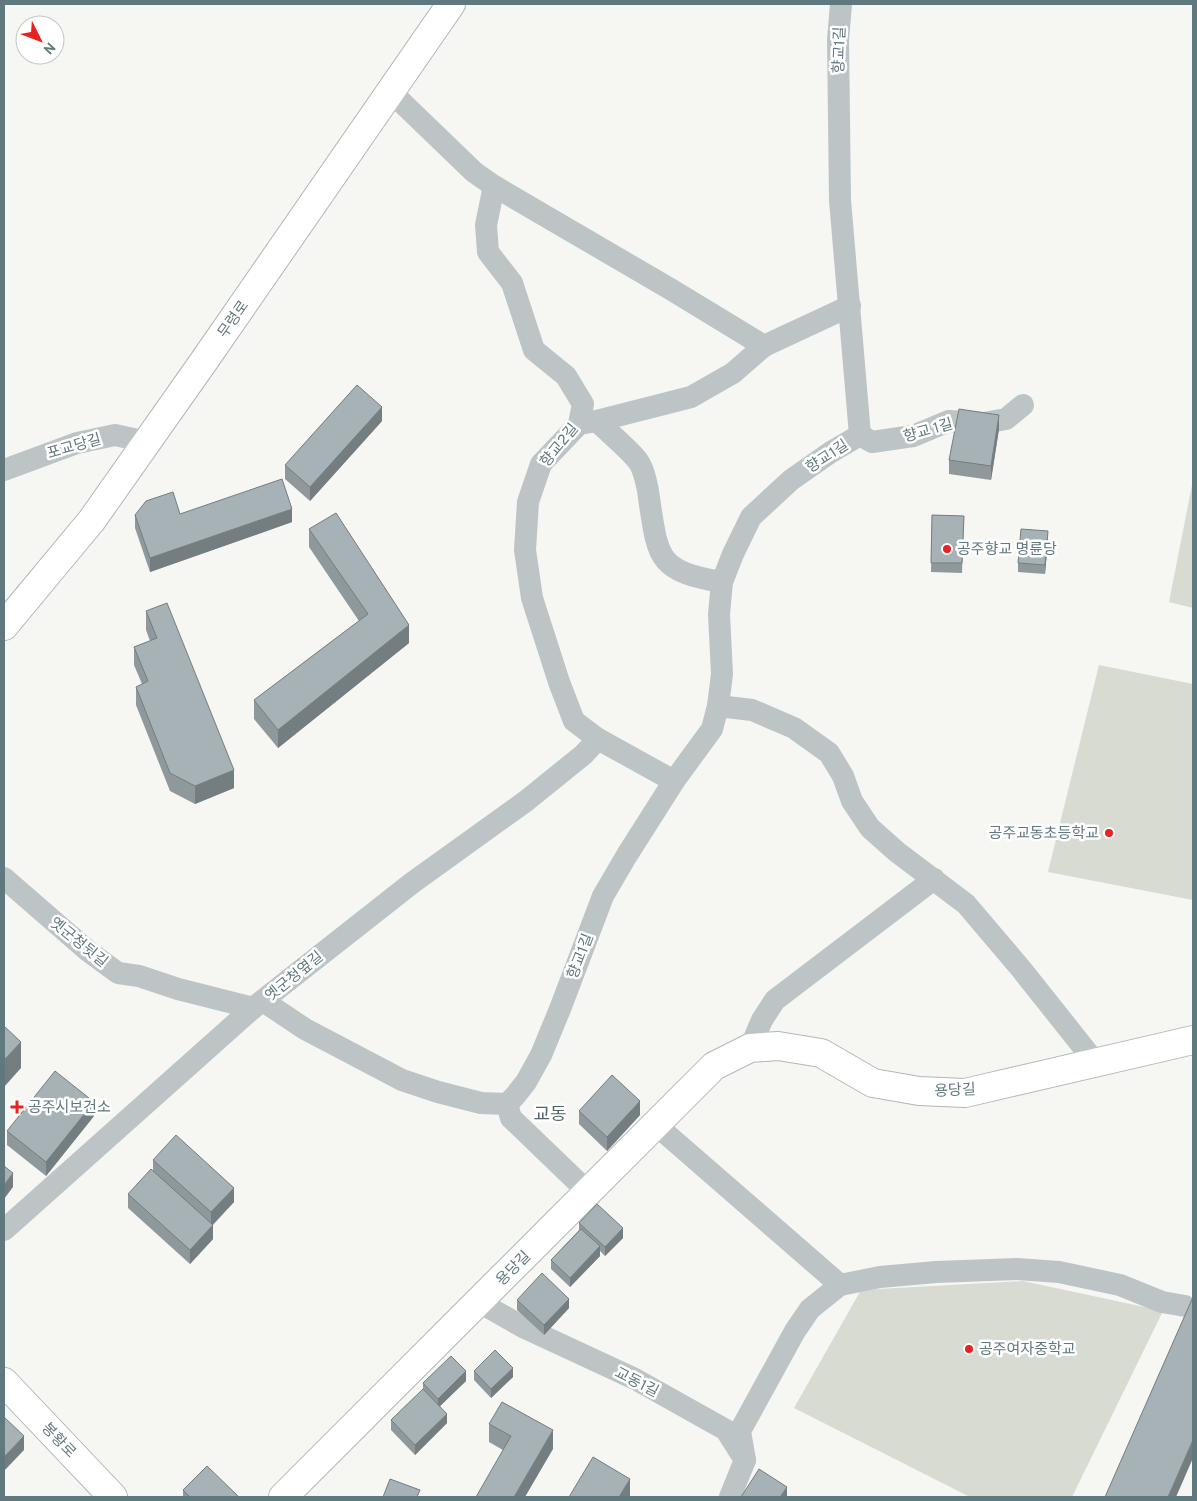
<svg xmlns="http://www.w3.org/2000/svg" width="1197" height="1501" font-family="Overpass,'Noto Sans KR',sans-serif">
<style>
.green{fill:#d7dbd2}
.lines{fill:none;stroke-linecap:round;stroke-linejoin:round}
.secondary-casing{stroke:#afb8bb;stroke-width:30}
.street{stroke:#bdc4c6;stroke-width:22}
.secondary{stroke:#fff;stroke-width:28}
.wall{fill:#8f999c}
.shaded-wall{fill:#747d7f}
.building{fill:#a6b2b5;stroke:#747d7f}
.poi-dot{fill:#e82221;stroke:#fff;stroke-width:2}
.labels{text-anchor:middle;stroke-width:5;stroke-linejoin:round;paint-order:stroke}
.street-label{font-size:15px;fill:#60797f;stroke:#fff}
.poi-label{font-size:15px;fill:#60797f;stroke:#fff;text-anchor:start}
.quarter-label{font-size:18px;fill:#53656a;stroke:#fff}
</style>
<rect width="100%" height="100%" fill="#f6f6f3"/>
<g class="green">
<path d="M 1193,480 L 1193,608 L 1169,602 Z"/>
<path d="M 1099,665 L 1193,684 L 1193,900 L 1048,872 Z"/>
<path d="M 1023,1281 L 1163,1311 L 1072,1497 L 970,1497 L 794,1408 L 861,1290 Z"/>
</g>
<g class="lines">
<defs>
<g id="secondary">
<path d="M 4,626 L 92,520 L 204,361 L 451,4"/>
<path d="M 4,1382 L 113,1497"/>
<path d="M 283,1497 L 714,1066 L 750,1048 L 778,1046 L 821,1053 L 873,1083 L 919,1091 L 965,1093 L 1193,1040"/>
</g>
</defs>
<use href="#secondary" class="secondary-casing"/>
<g class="street">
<path d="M 390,91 L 474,172 L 494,186 L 672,290 L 764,346"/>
<path d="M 494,186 L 486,225 L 488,252 L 512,283 L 534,350 L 566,376 L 583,404 L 579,424 L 541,464 L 528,502 L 525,550 L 532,598 L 559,682 L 574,721 L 598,739 L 674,781"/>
<path d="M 597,421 C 608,432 630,450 638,461 C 644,469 648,488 649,498 C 658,558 657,571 722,582"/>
<path d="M 579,424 L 597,421 L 691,397 L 733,373 L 764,346 L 850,306"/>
<path d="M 860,435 L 872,442 L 913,436 L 949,421 L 984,423 L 1006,419 L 1023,405"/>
<path d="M 4,470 L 77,443 L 115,435 L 147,442"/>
<path d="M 718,706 L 752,710 L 794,728 L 829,753 L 843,776 L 852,801 L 870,828 L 897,852 L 966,904 L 1022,970 L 1095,1062"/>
<path d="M 4,878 L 88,951 L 118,973 L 139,976 L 178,989 L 253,1008"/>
<path d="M 263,1001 L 305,1029 L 402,1080 L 438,1092 L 481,1103 L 507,1104"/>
<path d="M 750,1048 L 762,1020 L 775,1000 L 934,879"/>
<path d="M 507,1104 L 515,1096 L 526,1082 L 541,1055 L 560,1009 L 603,896 L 627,855 L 674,781 L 712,729 L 718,706 L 722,674 L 719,614 L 722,582 L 733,554 L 751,517 L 791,480 L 831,452 L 860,435 L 840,200 L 838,40 L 841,4"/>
<path d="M 507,1104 L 511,1118 L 588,1192"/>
<path d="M 656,1125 L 840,1285"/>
<path d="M 4,1230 L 253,1008 L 412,883 L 526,801 L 583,755 L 598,739"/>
<path d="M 479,1302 L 523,1327 L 635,1379 L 726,1430 L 745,1460 L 730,1497"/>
<path d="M 745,1460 L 740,1431 L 795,1331 L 810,1309 L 840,1285 L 880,1277 L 936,1272 L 1017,1269 L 1059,1272 L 1120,1285 L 1162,1302 L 1185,1306"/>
</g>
<use href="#secondary" class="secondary"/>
</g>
<g class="wall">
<path d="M 382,421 L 310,501 L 285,479 L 285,465 Z"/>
<path d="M 999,429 L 991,480 L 949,474 L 949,460 Z"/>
<path d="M 180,514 L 292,522 L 150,572 L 135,528 L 135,515 Z"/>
<path d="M 932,515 L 964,516 L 962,573 L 931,572 Z"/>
<path d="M 309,529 L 409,643 L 278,748 L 254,719 L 254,700 L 359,621 L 309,547 Z"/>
<path d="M 1048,540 L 1045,574 L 1018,572 L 1018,563 Z"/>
<path d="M 146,611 L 234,788 L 195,804 L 170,791 L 136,705 L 136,687 L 142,684 L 134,665 L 134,647 L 150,641 L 146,630 Z"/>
<path d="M 579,1111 L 640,1115 L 607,1151 L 579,1124 Z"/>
<path d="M 94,1116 L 46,1176 L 7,1145 L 7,1131 Z"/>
<path d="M 153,1160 L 234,1202 L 213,1225 L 213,1239 L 190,1264 L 128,1208 L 128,1194 L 153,1171 Z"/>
<path d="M 579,1223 L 623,1238 L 605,1256 L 600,1251 L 600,1256 L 570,1287 L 551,1269 L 551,1260 L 579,1230 Z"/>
<path d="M 517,1300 L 569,1308 L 544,1335 L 517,1310 Z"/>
<path d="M 474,1371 L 513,1377 L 491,1398 L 474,1380 Z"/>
<path d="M 466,1381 L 440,1406 L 447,1423 L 415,1455 L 391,1430 L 391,1420 L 423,1389 L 423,1383 Z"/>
<path d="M 489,1424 L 553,1449 L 503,1450 L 489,1442 Z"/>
<path d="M 183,1490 L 239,1497 L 183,1497 Z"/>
</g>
<g class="shaded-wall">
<path d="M 382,407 L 382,421 L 310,501 L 310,487 Z"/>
<path d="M 999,415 L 999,429 L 991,480 L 991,466 Z"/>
<path d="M 292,509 L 292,522 L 150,572 L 150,558 Z"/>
<path d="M 1048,531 L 1048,540 L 1045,574 L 1045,565 Z"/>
<path d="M 409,625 L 409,643 L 278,748 L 278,730 Z"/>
<path d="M 234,770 L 234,788 L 195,804 L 195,786 Z"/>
<path d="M 21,1042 L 21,1068 L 4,1087 L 4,1060 Z"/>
<path d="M 640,1101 L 640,1115 L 607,1151 L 607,1137 Z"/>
<path d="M 94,1102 L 94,1116 L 46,1176 L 46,1162 Z"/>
<path d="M 13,1173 L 13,1187 L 4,1199 L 4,1185 Z"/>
<path d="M 234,1188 L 234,1202 L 211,1226 L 211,1212 Z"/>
<path d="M 213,1225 L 213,1239 L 190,1264 L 190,1250 Z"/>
<path d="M 623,1228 L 623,1238 L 605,1256 L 605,1247 Z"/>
<path d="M 600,1246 L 600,1256 L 570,1287 L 570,1278 Z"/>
<path d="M 569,1299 L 569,1308 L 544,1335 L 544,1325 Z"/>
<path d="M 513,1368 L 513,1377 L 491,1398 L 491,1389 Z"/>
<path d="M 466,1371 L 466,1381 L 438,1408 L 438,1399 Z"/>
<path d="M 447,1414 L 447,1423 L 415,1455 L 415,1445 Z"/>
<path d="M 553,1430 L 553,1449 L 525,1497 L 514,1497 Z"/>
<path d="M 24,1436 L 24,1450 L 4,1471 L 4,1457 Z"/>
<path d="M 1193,1440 L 1193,1458 L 1176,1497 L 1168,1497 Z"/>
<path d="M 630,1479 L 630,1497 L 619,1497 Z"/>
<path d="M 787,1487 L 787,1497 L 780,1497 Z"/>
</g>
<g class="building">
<path d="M 357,385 L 382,407 L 310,487 L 285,465 Z"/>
<path d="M 959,409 L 999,415 L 991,466 L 949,460 Z"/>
<path d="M 282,479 L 292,509 L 150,558 L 135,515 L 146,501 L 173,492 L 180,514 Z"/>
<path d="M 336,513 L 409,625 L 278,730 L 254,700 L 368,614 L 309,529 Z"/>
<path d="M 932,515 L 964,516 L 962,563 L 931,563 Z"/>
<path d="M 1021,529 L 1048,531 L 1045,565 L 1018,563 Z"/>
<path d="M 167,603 L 234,770 L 195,786 L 170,773 L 136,687 L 148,681 L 134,647 L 157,638 L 146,611 Z"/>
<path d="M 4,1026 L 21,1042 L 4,1060 Z"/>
<path d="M 55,1071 L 94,1102 L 46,1162 L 7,1131 Z"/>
<path d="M 612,1075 L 640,1101 L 607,1137 L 579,1111 Z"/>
<path d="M 176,1135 L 234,1188 L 211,1212 L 153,1160 Z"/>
<path d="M 4,1166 L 13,1173 L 4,1185 Z"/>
<path d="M 151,1169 L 213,1225 L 190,1250 L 128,1194 Z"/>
<path d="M 597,1204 L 623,1228 L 605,1247 L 579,1223 Z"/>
<path d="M 581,1229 L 600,1246 L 570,1278 L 551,1260 Z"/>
<path d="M 542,1273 L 569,1299 L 544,1325 L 517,1300 Z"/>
<path d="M 1193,1297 L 1193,1440 L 1168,1497 L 1105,1497 Z"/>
<path d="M 495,1350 L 513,1368 L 491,1389 L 474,1371 Z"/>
<path d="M 451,1356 L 466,1371 L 438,1399 L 423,1383 Z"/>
<path d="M 423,1389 L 447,1414 L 415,1445 L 391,1420 Z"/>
<path d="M 502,1402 L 553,1430 L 514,1497 L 476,1497 L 511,1436 L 489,1424 Z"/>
<path d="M 4,1417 L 24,1436 L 4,1457 Z"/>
<path d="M 593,1457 L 630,1479 L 619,1497 L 569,1497 Z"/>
<path d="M 207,1466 L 239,1497 L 190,1497 L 183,1490 Z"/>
<path d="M 759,1469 L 787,1487 L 780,1497 L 741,1497 Z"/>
<path d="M 390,1479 L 420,1490 L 417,1497 L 383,1497 Z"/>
</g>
<g class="poi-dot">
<circle cx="947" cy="549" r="5"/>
<circle cx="1109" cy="833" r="5"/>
<path d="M14.5 1099.5h5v5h5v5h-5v5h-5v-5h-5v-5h5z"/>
<circle cx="969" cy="1349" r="5"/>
</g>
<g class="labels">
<g class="street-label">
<text transform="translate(839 50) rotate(-88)" y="5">향교1길</text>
<text transform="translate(233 319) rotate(-55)" y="5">무령로</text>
<text transform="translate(928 430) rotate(-16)" y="5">향교 1길</text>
<text transform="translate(559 445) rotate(-51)" y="5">향교2길</text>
<text transform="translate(74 446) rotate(-16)" y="5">포교당길</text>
<text transform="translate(827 456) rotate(-33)" y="5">향교1길</text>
<text transform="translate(79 942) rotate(39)" y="5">옛군청뒷길</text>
<text transform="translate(580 956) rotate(-69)" y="5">향교1길</text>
<text transform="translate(294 976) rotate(-39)" y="5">옛군청옆길</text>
<text transform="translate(955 1090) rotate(-3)" y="5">용당길</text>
<text transform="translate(513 1268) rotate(-45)" y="5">용당길</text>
<text transform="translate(637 1382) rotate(27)" y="5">교동1길</text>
<text transform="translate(59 1440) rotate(46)" y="5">봉황로</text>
</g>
<g class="poi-label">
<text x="957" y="554">공주향교 명륜당</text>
<text x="1099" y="838" text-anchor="end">공주교동초등학교</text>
<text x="28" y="1112">공주시보건소</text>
<text x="979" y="1354">공주여자중학교</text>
</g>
<g class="quarter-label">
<text x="550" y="1120">교동</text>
</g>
</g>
<rect width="1197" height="1501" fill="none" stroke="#60797f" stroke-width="10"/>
<g transform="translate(40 40) rotate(132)"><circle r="24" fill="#ffffff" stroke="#bfc9cc"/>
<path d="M0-4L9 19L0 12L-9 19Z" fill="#e82221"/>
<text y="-8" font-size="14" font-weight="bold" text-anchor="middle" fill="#60797f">N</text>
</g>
</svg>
